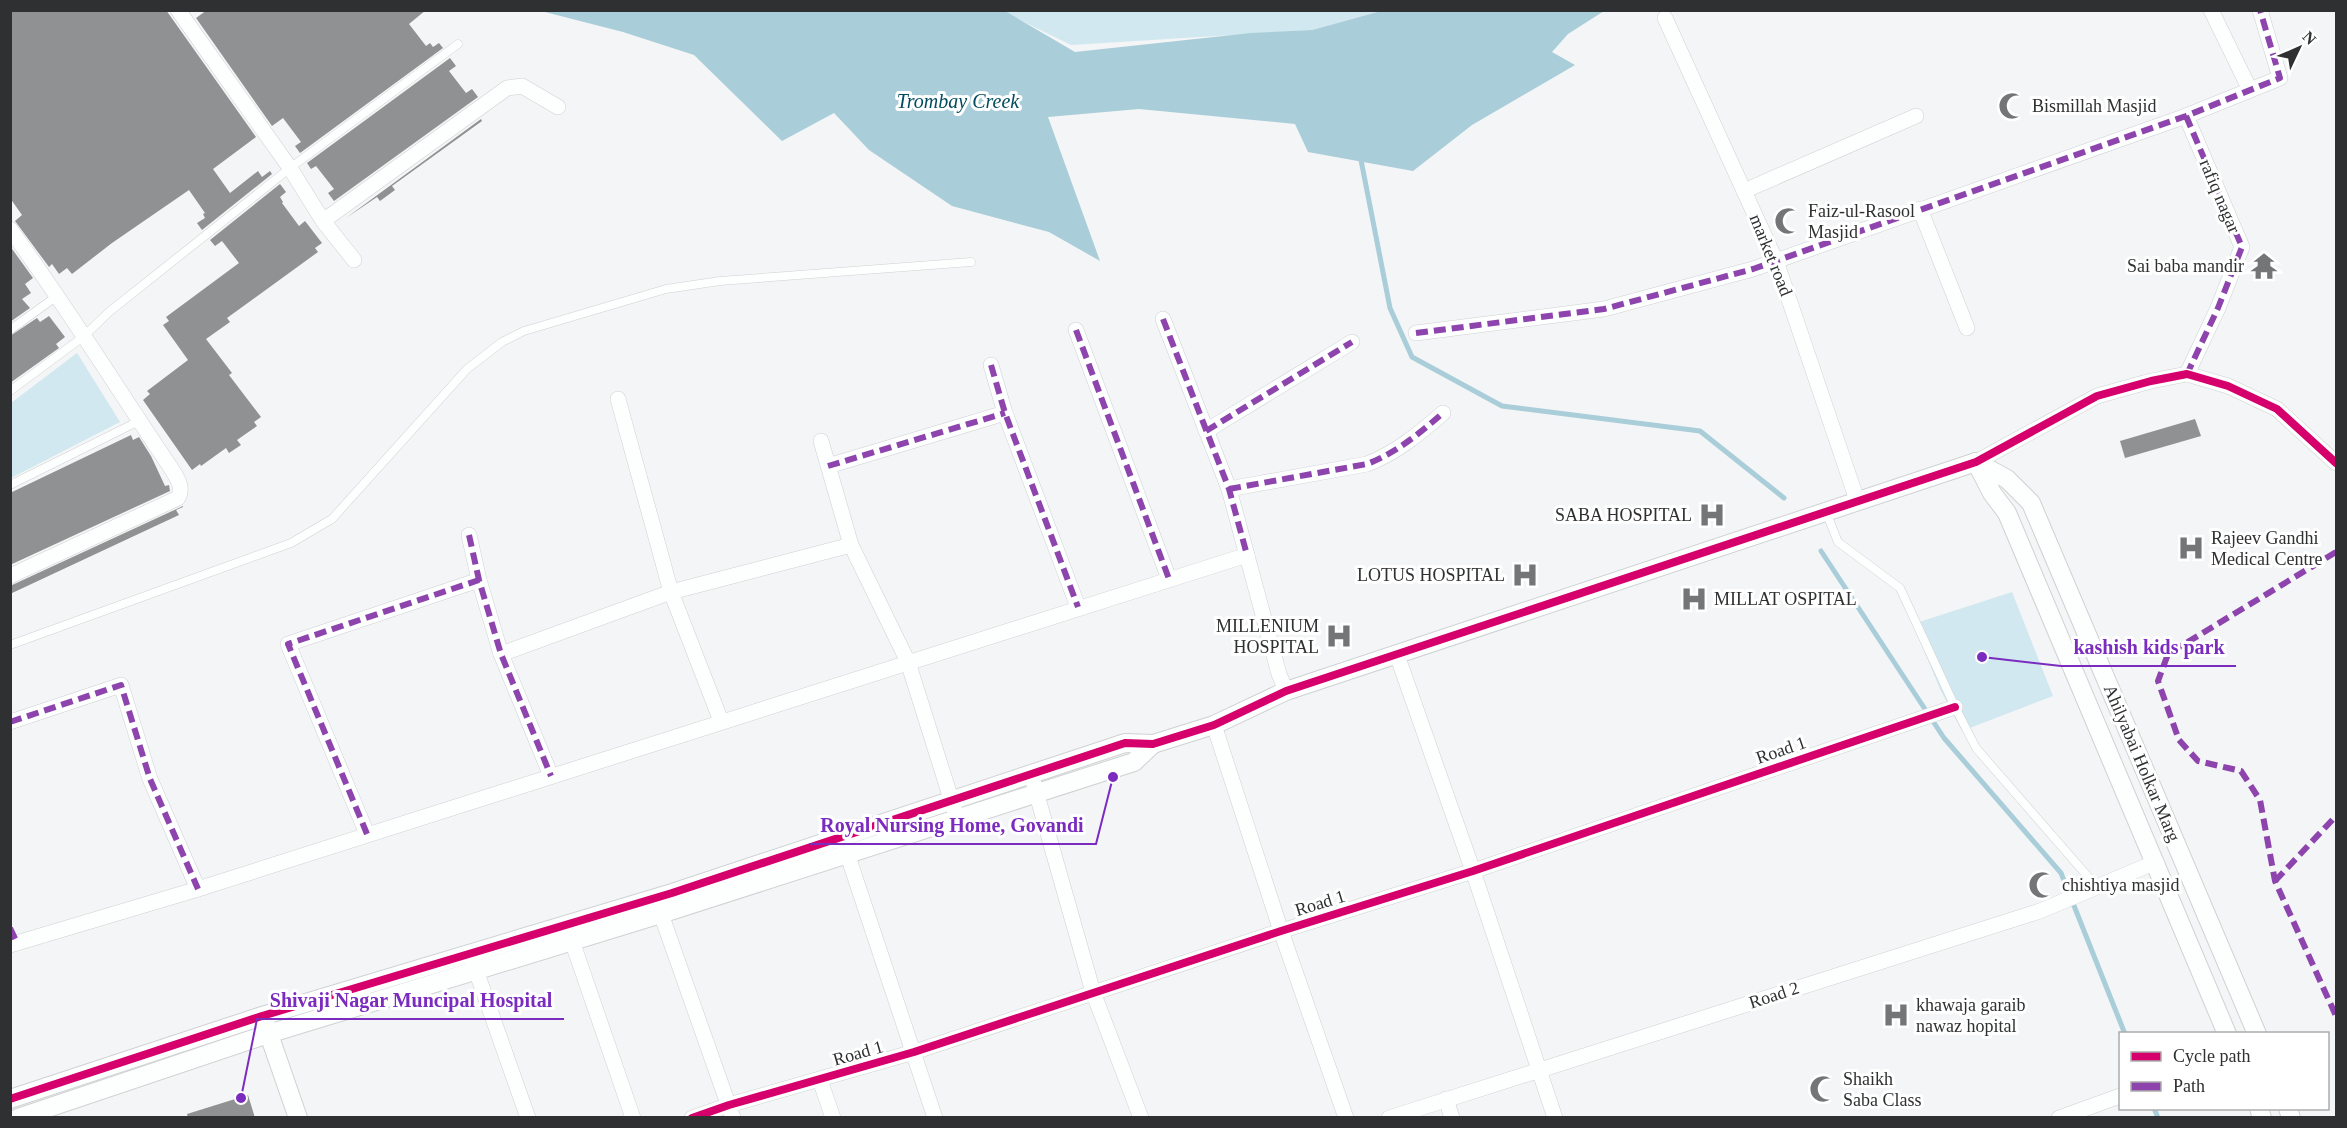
<svg xmlns="http://www.w3.org/2000/svg" width="2347" height="1128" font-family="'Times New Roman',serif">
<style>
.green{fill:#d1e8f0}
.water{fill:#a9cdd9}
.lines{fill:none;stroke-linecap:round;stroke-linejoin:round}
.stream{stroke:#a9cdd9;stroke-width:5}
.building{fill:#909192}
.service-casing{stroke:#d0d1d2;stroke-width:9}
.minor-casing{stroke:#d0d1d2;stroke-width:16}
.tertiary-casing{stroke:#d0d1d2;stroke-width:20}
.service{stroke:#fdfefe;stroke-width:8}
.minor{stroke:#fdfefe;stroke-width:15}
.tertiary{stroke:#fdfefe;stroke-width:18}
.quiet{stroke:#8e44ad;stroke-width:6;stroke-dasharray:12 6;stroke-linecap:butt}
.cycleway-casing{stroke:#fff;stroke-width:11}
.cycleway{stroke:#d6006c;stroke-width:8}
.labels{text-anchor:middle;stroke-width:6;stroke-linejoin:round;paint-order:stroke}
.poi-label{font-size:18px;fill:#2f3031;stroke:#fff;text-anchor:start}
.street-label{font-size:18px;fill:#2f3031;stroke:#fff}
.water-label{font-size:20px;font-style:italic;fill:#004c5e;stroke:#fff}
.leader{fill:none;stroke:#7b2cbf;stroke-width:2}
.callout-dot{fill:#7b2cbf;stroke:#fff;stroke-width:2}
.callout-label{font-size:20px;text-anchor:middle;font-weight:bold;fill:#7b2cbf;stroke:#fff;stroke-width:6;stroke-linejoin:round;paint-order:stroke}
</style>
<rect width="100%" height="100%" fill="#f3f5f6"/>
<g class="green">
<path d="M 1002,11 L 1381,11 L 1312,30 L 1071,45 Z"/>
<path d="M 77,353 L 120,422 L 11,478 L 11,403 Z"/>
<path d="M 2012,592 L 2053,696 L 1962,731 L 1940,689 L 1913,624 Z"/>
</g>
<path class="water" d="M 541,11 L 1005,11 L 1075,52 L 1251,33 L 1312,30 L 1381,11 L 1604,11 L 1568,34 L 1552,52 L 1575,65 L 1472,125 L 1413,171 L 1308,152 L 1295,124 L 1139,109 L 1048,117 L 1100,261 L 1049,232 L 952,206 L 869,150 L 834,113 L 782,141 L 694,55 L 623,32 Z"/>
<g class="lines">
<g class="stream">
<path d="M 1360,155 L 1390,308 L 1412,357 L 1502,406 L 1700,431 L 1784,498"/>
<path d="M 1821,551 L 1944,738 L 2061,873 L 2125,1034"/>
<path d="M 2154,1108 L 2158,1118"/>
</g>
</g>
<g class="building">
<path d="M 10,10 L 166,10 L 256,137 L 213,169 L 230,193 L 258,171 L 262,177 L 270,171 L 272,174 L 202,230 L 197,223 L 205,218 L 203,214 L 205,213 L 189,190 L 112,243 L 72,274 L 67,268 L 59,274 L 52,264 L 49,267 L 15,221 L 22,215 L 10,198 Z"/>
<path d="M 207,10 L 426,10 L 409,24 L 426,46 L 430,43 L 433,47 L 439,43 L 443,48 L 300,153 L 295,146 L 301,142 L 283,118 L 272,126 L 196,18 Z"/>
<path d="M 450,58 L 456,66 L 449,71 L 466,93 L 472,89 L 478,97 L 334,201 L 328,193 L 334,189 L 316,166 L 311,169 L 307,163 Z"/>
<path d="M 481,119 L 482,121 L 392,186 L 395,190 L 380,201 L 377,197 L 346,218 Z"/>
<path d="M 280,184 L 286,192 L 280,197 L 283,202 L 282,203 L 299,226 L 305,221 L 322,243 L 315,248 L 318,252 L 227,318 L 230,322 L 206,339 L 232,373 L 229,375 L 261,417 L 254,422 L 257,426 L 237,440 L 241,445 L 229,453 L 226,448 L 201,466 L 200,464 L 192,470 L 143,400 L 150,394 L 147,391 L 188,360 L 163,325 L 169,321 L 166,317 L 239,263 L 222,241 L 215,246 L 210,240 Z"/>
<path d="M 10,246 L 33,278 L 25,284 L 31,293 L 22,299 L 30,308 L 10,322 Z"/>
<path d="M 49,316 L 65,337 L 56,344 L 59,348 L 10,383 L 10,336 L 37,318 L 40,322 Z"/>
<path d="M 2195,419 L 2201,436 L 2125,458 L 2120,441 Z"/>
<path d="M 131,435 L 133,440 L 139,437 L 151,456 L 165,486 L 169,485 L 170,491 L 10,565 L 10,493 Z"/>
<path d="M 183,506 L 183,507 L 176,510 L 179,515 L 10,594 L 10,586 Z"/>
<path d="M 248,1095 L 255,1118 L 188,1118 L 187,1114 Z"/>
</g>
<g class="lines">
<defs>
<g id="service">
<path d="M 10,330 L 57,296"/>
<path d="M 10,391 L 83,337 L 109,312 L 290,168 L 458,44"/>
<path d="M 10,485 L 139,421"/>
<path d="M 1826,512 L 1838,542 L 1900,588 L 1955,707 L 1976,748 L 2097,887"/>
<path d="M 10,645 L 291,543 L 332,519 L 467,369 L 502,342 L 524,331 L 666,289 L 720,281 L 971,262"/>
</g>
<g id="minor">
<path d="M 178,10 L 290,168 L 323,221 L 354,260"/>
<path d="M 2211,10 L 2250,90"/>
<path d="M 1665,18 L 1776,261 L 1857,500"/>
<path d="M 2186,116 L 2242,247 L 2218,308 L 2187,374"/>
<path d="M 1744,191 L 1916,116"/>
<path d="M 1920,209 L 1967,328"/>
<path d="M 323,221 L 507,88 L 522,86 L 558,107"/>
<path d="M 10,229 C 67,307 117,388 171,468 C 177,478 184,487 178,498 L 10,576"/>
<path d="M 1163,319 L 1229,489 L 1279,674 L 1286,691"/>
<path d="M 1076,330 L 1169,579"/>
<path d="M 1416,333 L 1604,309 L 1753,269 L 2186,116 L 2280,78 L 2260,10"/>
<path d="M 991,365 L 1005,413 L 1078,607"/>
<path d="M 618,399 L 671,592 L 721,721"/>
<path d="M 1206,431 L 1352,342"/>
<path d="M 821,441 L 851,545 L 908,662 L 957,818"/>
<path d="M 1976,462 L 2097,396 L 2151,381 L 2187,374 L 2228,386 L 2277,409 L 2336,463"/>
<path d="M 828,466 L 1005,413"/>
<path d="M 1229,489 L 1367,464 C 1396,453 1420,433 1443,413"/>
<path d="M 469,535 L 479,580 L 501,654 L 551,776"/>
<path d="M 501,654 L 671,592 L 851,545"/>
<path d="M 1397,655 L 1473,871 L 1555,1118"/>
<path d="M 10,722 L 121,685 L 150,779 L 198,889"/>
<path d="M 1214,725 L 1281,931 L 1346,1118"/>
<path d="M 1031,774 L 1093,992 L 1141,1118"/>
<path d="M 367,834 L 288,644 L 479,580"/>
<path d="M 844,844 L 935,1118"/>
<path d="M 661,914 L 733,1118"/>
<path d="M 572,941 L 633,1118"/>
<path d="M 10,945 L 198,889 L 1247,555"/>
<path d="M 472,959 L 528,1118"/>
<path d="M 820,1080 L 833,1118"/>
<path d="M 1446,1099 L 1452,1118"/>
<path d="M 692,1118 L 729,1105 L 914,1052 L 1281,931 L 1473,871 L 1955,707"/>
<path d="M 1389,1118 L 2040,911 L 2156,862"/>
<path d="M 2059,1118 L 2120,1096"/>
</g>
<g id="tertiary">
<path d="M 1976,462 L 2007,479 L 2031,503 L 2257,1034"/>
<path d="M 1976,462 L 1992,493 L 2007,513 L 2227,1034"/>
<path d="M 265,1023 L 298,1118"/>
<path d="M 10,1099 L 262,1016 L 672,893 L 1125,743 L 1153,744 L 1214,725 L 1286,691 L 1976,462"/>
<path d="M 2259,1108 L 2262,1118"/>
<path d="M 2288,1108 L 2291,1118"/>
<path d="M 18,1118 L 268,1034 L 661,914 L 1134,762 L 1153,744"/>
</g>
</defs>
<use href="#service" class="service-casing"/>
<use href="#minor" class="minor-casing"/>
<use href="#tertiary" class="tertiary-casing"/>
<use href="#service" class="service"/>
<use href="#minor" class="minor"/>
<use href="#tertiary" class="tertiary"/>
<g class="quiet">
<path d="M 2186,116 L 2242,247 L 2218,308 L 2187,374"/>
<path d="M 1163,319 L 1229,489 L 1247,555"/>
<path d="M 1076,330 L 1169,579"/>
<path d="M 1416,333 L 1604,309 L 1753,269 L 2186,116 L 2280,78 L 2260,10"/>
<path d="M 991,365 L 1005,413 L 1078,607"/>
<path d="M 1206,431 L 1352,342"/>
<path d="M 828,466 L 1005,413"/>
<path d="M 1229,489 L 1367,464 C 1396,453 1420,433 1443,413"/>
<path d="M 469,535 L 479,580 L 501,654 L 551,776"/>
<path d="M 2336,552 L 2168,654 L 2158,681 L 2179,740 L 2198,761 L 2241,771 L 2260,800 L 2275,881 L 2336,1016"/>
<path d="M 10,722 L 121,685 L 150,779 L 198,889"/>
<path d="M 367,834 L 288,644 L 479,580"/>
<path d="M 2275,881 L 2336,816"/>
<path d="M 10,928 L 17,943"/>
</g>
<defs>
<g id="cycleway">
<path d="M 10,1099 L 262,1016 L 672,893 L 1125,743 L 1153,744 L 1214,725 L 1286,691 L 1976,462 L 2097,396 L 2151,381 L 2187,374 L 2228,386 L 2277,409 L 2336,463"/>
<path d="M 692,1118 L 729,1105 L 914,1052 L 1281,931 L 1473,871 L 1955,707"/>
</g>
</defs>
<use href="#cycleway" class="cycleway-casing"/>
<use href="#cycleway" class="cycleway"/>
</g>
<defs>
<symbol id="mosque-bare" viewBox="-9 -9 18 18"><path d="M3.5-4.9A6 6 0 1 0 3.5 4.9A5 5 0 1 1 3.5-4.9Z" fill="#747576" stroke="#fff" stroke-width="2.5" paint-order="stroke"/></symbol>
<symbol id="temple-bare" viewBox="-9 -9 18 18"><path d="M0-6L5-2H3V0L6.5 2.5H4V6H1.5V3h-3V6H-4V2.5H-6.5L-3 0V-2H-5Z" fill="#747576" stroke="#fff" stroke-width="2.5" paint-order="stroke"/></symbol>
<symbol id="hospital-bare" viewBox="-9 -9 18 18"><path d="M-5-5h3v3.5h4V-5h3V5h-3V1.5h-4V5h-3Z" fill="#747576" stroke="#fff" stroke-width="2.5" paint-order="stroke"/></symbol>
</defs>
<g fill-rule="evenodd">
<use href="#mosque-bare" x="1993" y="87" width="38" height="38"/>
<use href="#mosque-bare" x="1769" y="202" width="38" height="38"/>
<use href="#temple-bare" x="2245" y="247" width="38" height="38"/>
<use href="#hospital-bare" x="1693" y="496" width="38" height="38"/>
<use href="#hospital-bare" x="2172" y="529" width="38" height="38"/>
<use href="#hospital-bare" x="1506" y="556" width="38" height="38"/>
<use href="#hospital-bare" x="1675" y="580" width="38" height="38"/>
<use href="#hospital-bare" x="1320" y="617" width="38" height="38"/>
<use href="#mosque-bare" x="2023" y="866" width="38" height="38"/>
<use href="#hospital-bare" x="1877" y="996" width="38" height="38"/>
<use href="#mosque-bare" x="1804" y="1070" width="38" height="38"/>
</g>
<g class="labels">
<g class="poi-label">
<text x="2032" y="112">Bismillah Masjid</text>
<text x="1808" y="217">Faiz-ul-Rasool<tspan x="1808" dy="21">Masjid</tspan></text>
<text x="2244" y="272" text-anchor="end">Sai baba mandir</text>
<text x="1692" y="521" text-anchor="end">SABA HOSPITAL</text>
<text x="2211" y="544">Rajeev Gandhi<tspan x="2211" dy="21">Medical Centre</tspan></text>
<text x="1505" y="581" text-anchor="end">LOTUS HOSPITAL</text>
<text x="1714" y="605">MILLAT OSPITAL</text>
<text x="1319" y="632" text-anchor="end">MILLENIUM<tspan x="1319" dy="21">HOSPITAL</tspan></text>
<text x="2062" y="891">chishtiya masjid</text>
<text x="1916" y="1011">khawaja garaib<tspan x="1916" dy="21">nawaz hopital</tspan></text>
<text x="1843" y="1085">Shaikh<tspan x="1843" dy="21">Saba Class</tspan></text>
</g>
<g class="street-label">
<text transform="translate(2220 196) rotate(67)" y="6">rafiq nagar</text>
<text transform="translate(1771 255) rotate(68)" y="6">market road</text>
<text transform="translate(1781 750) rotate(-19)" y="6">Road 1</text>
<text transform="translate(2142 763) rotate(67)" y="6">Ahilyabai Holkar Marg</text>
<text transform="translate(1320 903) rotate(-17)" y="6">Road 1</text>
<text transform="translate(1774 995) rotate(-18)" y="6">Road 2</text>
<text transform="translate(858 1053) rotate(-16)" y="6">Road 1</text>
</g>
<g class="water-label">
<text x="958" y="108">Trombay Creek</text>
</g>
</g>
<path class="leader" d="M1982 657L2061 666H2236M1113 777L1096 844H809M241 1098L257 1019H564"/>
<g class="callout-dot">
<circle cx="1982" cy="657" r="6"/>
<circle cx="1113" cy="777" r="6"/>
<circle cx="241" cy="1098" r="6"/>
</g>
<g class="callout-label">
<text x="2149" y="654">kashish kids park</text>
<text x="952" y="832">Royal Nursing Home, Govandi</text>
<text x="411" y="1007">Shivaji Nagar Muncipal Hospital</text>
</g>
<rect width="2347" height="1128" fill="none" stroke="#2f3031" stroke-width="24"/>
<rect x="2119" y="1032" width="210" height="78" fill="#ffffff" stroke="#acacad" stroke-width="1.5"/>
<rect x="2131" y="1052" width="30" height="9" fill="#d6006c" stroke="#acacad" stroke-width="1.5"/>
<text x="2173" y="1062" font-size="18" fill="#2f3031">Cycle path</text>
<rect x="2131" y="1082" width="30" height="9" fill="#8e44ad" stroke="#acacad" stroke-width="1.5"/>
<text x="2173" y="1092" font-size="18" fill="#2f3031">Path</text>
<g transform="translate(2299 48) rotate(46)" stroke="#ffffff" stroke-width="4.5" paint-order="stroke">
<path d="M0-4.5L10 22L0 15L-10 22Z" fill="#2f3031"/>
<text y="-9" font-size="16" font-weight="bold" text-anchor="middle" fill="#2f3031">N</text>
</g>
</svg>
